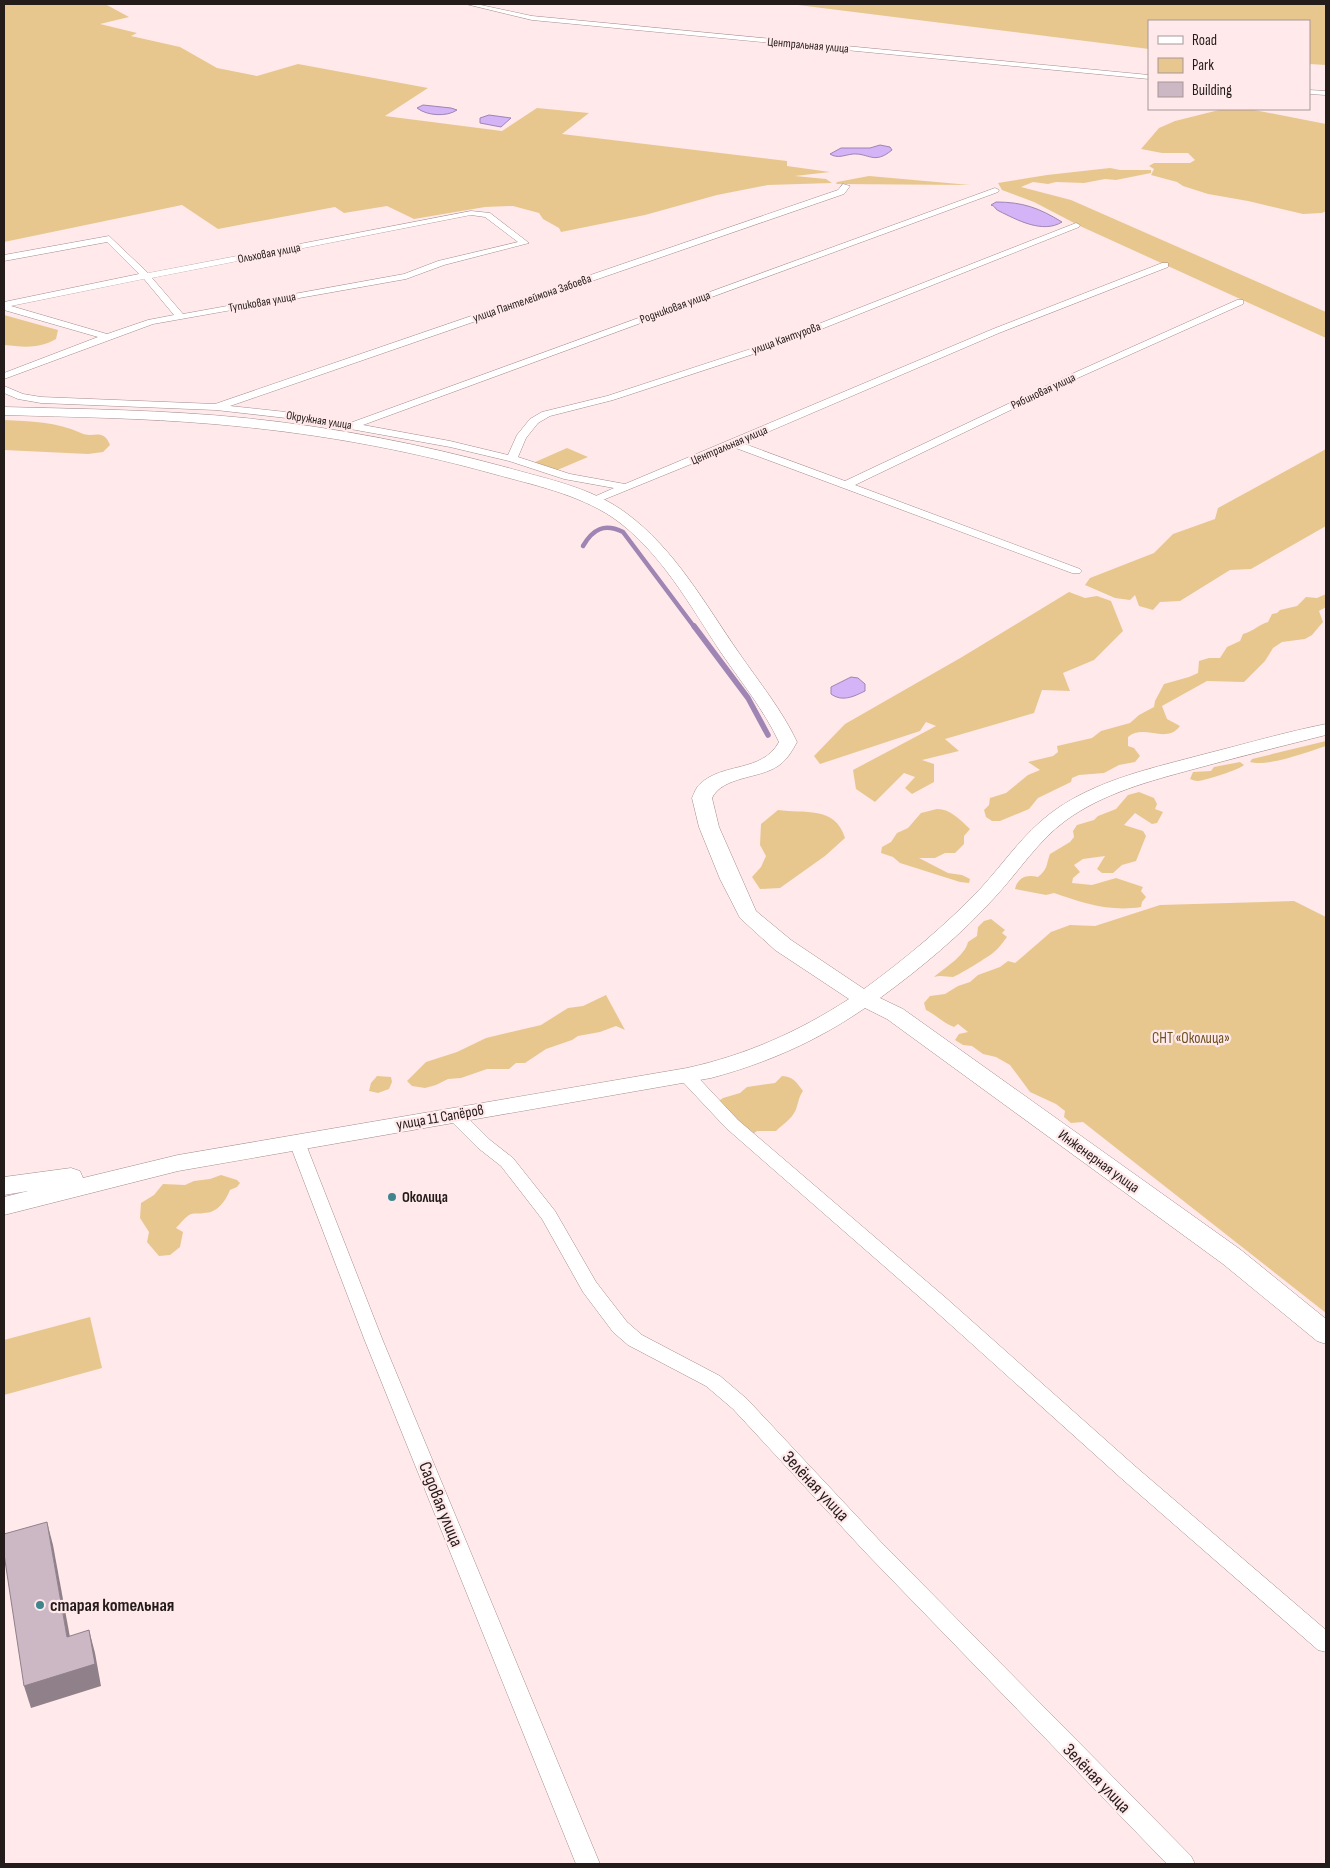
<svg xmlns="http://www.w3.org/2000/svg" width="1330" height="1868" font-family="'Sofia Sans Condensed',sans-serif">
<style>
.green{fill:#e8c78f}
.water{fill:#d4b3f6;stroke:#9f85b4}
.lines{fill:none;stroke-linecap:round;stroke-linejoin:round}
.stream-far1{stroke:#9f85b4;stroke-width:4.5}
.stream{stroke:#9f85b4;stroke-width:5.5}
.street-casing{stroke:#a48b8c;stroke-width:1}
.secondary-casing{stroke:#a48b8c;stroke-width:1}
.street{fill:#fff;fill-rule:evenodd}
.secondary{fill:#fff;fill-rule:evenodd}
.shaded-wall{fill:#8f8089}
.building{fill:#ccb7c4;stroke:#8f8089}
.poi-dot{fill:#3e858e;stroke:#ffe9ea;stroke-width:2}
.labels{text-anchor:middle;stroke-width:4.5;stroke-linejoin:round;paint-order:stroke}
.far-street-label{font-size:12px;fill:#241b1b;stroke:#ffe9ea}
.park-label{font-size:15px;fill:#6d511e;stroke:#ffe9ea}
.street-label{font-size:15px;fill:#241b1b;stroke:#ffe9ea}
.poi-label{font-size:15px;font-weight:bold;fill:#241b1b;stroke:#ffe9ea;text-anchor:start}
.near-street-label{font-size:18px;fill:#241b1b;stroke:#ffe9ea}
.near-poi-label{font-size:18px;font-weight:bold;fill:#241b1b;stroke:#ffe9ea;text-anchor:start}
</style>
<rect width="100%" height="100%" fill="#ffe9ea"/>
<g class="green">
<path d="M 4,4 L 105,4 L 129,17 L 100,24 L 137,33 L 131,36 L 180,47 L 217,68 L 257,76 L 298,64 L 428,88 L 385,116 L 502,131 L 537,108 L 589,113 L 562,134 L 787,161 L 787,166 L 830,172 L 795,176 L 826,179 L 832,183 L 768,185 L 717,195 L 645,215 L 561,232 L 559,228 L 543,219 L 539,213 L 513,206 L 485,207 L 414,219 L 387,206 L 344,213 L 335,207 L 218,229 L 182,205 L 4,242 Z"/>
<path d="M 790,4 L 1326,4 L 1326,65 L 1309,64 L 1309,21 L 1149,21 L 1149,49 Z"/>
<path d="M 1223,109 L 1249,109 L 1326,124 L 1326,202 L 1325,203 L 1326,211 L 1322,213 L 1303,214 L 1248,201 L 1208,194 L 1183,186 L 1177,182 L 1151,175 L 1154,169 L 1149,166 L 1154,163 L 1190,163 L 1195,160 L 1188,153 L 1162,153 L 1141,149 L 1159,128 L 1175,121 Z"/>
<path d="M 1110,168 L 1120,170 L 1151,170 L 1151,173 L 1116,180 L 1105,179 L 1084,183 L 1056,182 L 1048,184 L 1033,182 L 1021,187 L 1071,200 L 1326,312 L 1326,338 L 1080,226 L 1034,202 L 1002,190 L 998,183 L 1047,175 Z"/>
<path d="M 869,176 L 970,185 L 836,184 L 837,182 Z"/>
<path d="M 4,315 L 58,330 L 56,339 C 39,349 23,347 4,345 Z"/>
<path d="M 4,420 C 30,421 57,422 81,433 C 93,439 103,427 110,445 L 103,452 L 88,454 L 4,450 Z"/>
<path d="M 567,448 L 588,457 L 555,471 L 533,463 Z"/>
<path d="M 1326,449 L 1326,526 L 1251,569 L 1230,570 L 1180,601 L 1160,602 L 1153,610 L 1139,606 L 1135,595 L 1130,600 L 1115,598 L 1085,585 L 1090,578 L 1154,553 L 1173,534 L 1215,519 L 1218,508 Z"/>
<path d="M 1069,592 L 1085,598 L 1097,596 L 1111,601 L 1123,631 L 1094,660 L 1063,673 L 1070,691 L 1042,690 L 1034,713 L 945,739 L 959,751 L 922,760 L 934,764 L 934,782 L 912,794 L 905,788 L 915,777 L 904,773 L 875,802 L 856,789 L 853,770 L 936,726 L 926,722 L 920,731 L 820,764 L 814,756 L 845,724 L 962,657 Z"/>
<path d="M 1326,594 L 1326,607 L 1319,611 L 1323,622 L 1312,635 L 1305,639 L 1282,642 L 1273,648 L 1265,661 L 1244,682 L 1207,681 L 1162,706 L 1167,719 L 1180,726 C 1166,745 1144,723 1128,737 L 1128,746 L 1134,748 L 1140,756 L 1135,762 L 1119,765 L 1104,773 L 1079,775 L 1072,778 L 1071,782 L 1038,798 L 1029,809 L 1000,821 L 992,821 L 986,817 L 984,810 L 989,805 L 990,798 L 1006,793 L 1028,775 L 1040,770 L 1028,762 L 1053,756 L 1058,752 L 1057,746 L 1092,738 L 1101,731 L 1130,723 L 1139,715 L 1154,707 L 1155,701 L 1164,684 L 1189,677 L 1198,673 L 1199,661 L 1209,658 L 1220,658 L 1227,647 L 1240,641 L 1243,634 C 1254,631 1258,625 1268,622 L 1272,614 L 1277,613 L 1280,610 L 1297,606 L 1306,597 L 1317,598 Z"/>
<path d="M 1326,741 L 1326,746 C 1307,752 1269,767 1250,762 L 1252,759 Z"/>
<path d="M 1240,762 L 1244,765 C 1241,769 1204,781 1198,781 C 1195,781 1193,780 1190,779 L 1193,772 L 1211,771 L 1214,767 Z"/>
<path d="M 1139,792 L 1154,798 L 1157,804 L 1155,809 L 1163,812 L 1157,823 L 1152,824 L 1135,813 L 1124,825 L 1143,831 L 1146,836 L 1136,861 L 1122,865 L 1113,873 L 1102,873 L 1097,869 L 1105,856 L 1083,859 L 1074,865 L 1080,872 L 1073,878 L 1072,883 L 1092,885 L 1116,878 L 1143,887 L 1141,891 L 1146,897 L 1142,902 L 1141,907 C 1110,912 1083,903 1054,893 L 1046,895 L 1015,889 C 1018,877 1027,874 1038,877 C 1048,869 1046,865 1050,854 L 1070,842 L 1074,837 L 1073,831 L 1077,825 L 1094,820 L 1098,816 L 1116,809 L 1128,795 Z"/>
<path d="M 937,809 C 951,809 960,820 970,829 L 964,836 L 964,844 L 955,853 L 945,853 L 935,858 L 919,858 L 948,873 L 962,875 L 970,879 L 969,883 L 960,882 L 900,863 L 893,857 L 881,853 L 882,847 L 891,842 L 897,833 L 908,828 L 921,813 Z"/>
<path d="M 778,810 C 804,814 835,805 845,838 L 825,856 L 780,888 L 760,889 L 752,877 L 761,867 L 766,856 L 760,845 L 761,824 Z"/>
<path d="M 1294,901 L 1326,917 L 1326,1313 L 1083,1122 L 1071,1123 L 1064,1117 L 1065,1111 L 1056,1104 L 1030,1092 L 1010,1065 L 996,1057 L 983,1054 L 972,1046 L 963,1045 L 955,1040 L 959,1034 L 968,1032 L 958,1024 L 954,1027 C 943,1023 936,1015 926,1010 L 924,1003 L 930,996 L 945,994 L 958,986 L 970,982 L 978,975 L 1000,967 L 1008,961 L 1015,963 L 1051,932 L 1070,925 L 1095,926 L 1160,905 Z"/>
<path d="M 991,919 L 1005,930 L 1002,933 L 1007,937 C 1003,942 999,948 994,952 C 990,956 957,976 953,977 C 946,977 941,975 934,977 C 944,968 965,956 968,942 L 977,936 L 978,927 L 984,921 Z"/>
<path d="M 606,995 L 625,1030 L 616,1026 L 600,1032 L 578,1036 L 572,1040 L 546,1049 L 525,1063 L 516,1063 L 509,1069 L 487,1069 L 461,1078 L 448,1079 L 436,1085 L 425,1088 L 412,1086 L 407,1081 L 426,1062 L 457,1052 L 486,1038 L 541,1025 L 568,1008 L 583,1006 Z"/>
<path d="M 377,1076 L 391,1077 L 392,1082 L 389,1089 L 378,1093 L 369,1091 L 371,1083 Z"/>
<path d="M 782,1076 C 794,1077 796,1082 803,1091 C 799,1097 799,1100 797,1106 C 795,1117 783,1124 776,1131 L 757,1131 L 749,1137 L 713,1105 L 723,1098 L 740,1093 L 747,1087 L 775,1083 Z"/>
<path d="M 221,1175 L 237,1180 L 240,1183 L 237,1187 L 230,1190 C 225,1202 217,1213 204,1213 C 200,1214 195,1213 191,1214 C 186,1216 180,1224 176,1228 L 183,1232 L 180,1247 L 170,1255 L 159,1256 L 147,1242 L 149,1232 L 140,1218 L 141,1203 L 154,1195 L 163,1184 L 185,1185 L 194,1181 L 210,1179 Z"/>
<path d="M 90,1317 L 102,1368 L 4,1395 L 4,1340 Z"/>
</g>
<g class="water">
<path d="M 423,105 L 451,108 L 457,110 C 447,117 427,116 417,108 Z"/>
<path d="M 489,115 L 511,118 L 501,127 L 480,123 L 480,118 Z"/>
<path d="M 880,145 L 890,147 L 892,150 C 874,165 869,153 853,154 C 844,155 838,159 830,154 L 841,148 L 870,148 Z"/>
<path d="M 996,202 C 1023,202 1039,208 1062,222 C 1043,234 1017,220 999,211 C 993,208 997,207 991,205 Z"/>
<path d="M 851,677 L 858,678 L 865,684 L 865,691 C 853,697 842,702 831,694 L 831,687 Z"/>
</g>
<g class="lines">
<path class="stream-far1" d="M 583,546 C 593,529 604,523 623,532 L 695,628"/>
<path class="stream" d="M 694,626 L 748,698 L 768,735"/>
<defs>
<g id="street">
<path d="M 466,4 L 476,4 L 532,16 L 1149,75 L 1149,79 L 532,20 Z"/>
<path d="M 1309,90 L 1326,91 L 1326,95 L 1309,94 Z"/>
<path d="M 843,184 L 850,186 L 844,194 L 230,406 L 295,413 L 350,423 L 995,188 L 999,190 L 998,192 L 363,425 L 450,441 L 508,455 L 517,435 L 530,419 L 542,412 L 607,396 L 775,341 L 1076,223 L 1080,225 L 1079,227 L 781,345 L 613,400 L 550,416 L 538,423 L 526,438 L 518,457 L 570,474 L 625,484 L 993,329 L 1162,263 L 1168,263 L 1168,267 L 999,333 L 742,443 L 845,481 L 1065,377 L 1237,300 L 1243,300 L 1243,304 L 1071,381 L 855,485 L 1080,569 L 1082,571 L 1080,573 L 1072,573 L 733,447 L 593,504 L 588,501 L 589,499 L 614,488 L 564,479 L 509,461 L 450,447 L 295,419 L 216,410 L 41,403 L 18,399 L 4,393 L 4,386 L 23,394 L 41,397 L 215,404 L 838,190 Z"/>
<path d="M 471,211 L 490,213 L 529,243 L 444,265 L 406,279 L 153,324 L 4,379 L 4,373 L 98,337 L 4,310 L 4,302 L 139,274 L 107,242 L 4,261 L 4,255 L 109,236 L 148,273 ZM 471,215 L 485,217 L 518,242 L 438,261 L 404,274 L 183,314 L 152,278 ZM 144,279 L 174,315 L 148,320 L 107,334 L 11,306 Z"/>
<path d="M 687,1071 L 693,1072 L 738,1120 L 946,1298 L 1136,1467 L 1326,1630 L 1326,1652 L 1318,1650 L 1122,1479 L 932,1308 L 726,1128 L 681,1080 L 679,1076 L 681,1072 Z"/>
<path d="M 455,1109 L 461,1111 L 490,1140 L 513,1158 L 555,1211 L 596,1282 L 627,1322 L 642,1335 L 720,1376 L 747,1399 L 880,1541 L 1191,1856 L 1195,1864 L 1167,1864 L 866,1553 L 733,1409 L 706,1386 L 628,1345 L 613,1332 L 583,1292 L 542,1219 L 501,1166 L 478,1148 L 449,1119 L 447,1115 L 449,1111 Z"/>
<path d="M 297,1136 L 303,1138 L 305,1142 L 383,1341 L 600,1864 L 576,1864 L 365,1341 L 289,1142 L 291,1138 Z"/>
</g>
<path id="secondary" d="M 4,407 C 84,409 165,410 245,418 C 333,427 420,444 505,467 C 546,479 591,487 626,513 C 675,549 705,604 739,653 C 759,682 782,710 797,742 C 792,751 787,760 778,766 C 759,779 723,776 712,798 L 719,827 L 756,911 L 791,940 L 864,989 C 905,959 946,925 981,888 C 1004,863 1023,834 1051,813 C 1095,780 1153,768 1205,754 C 1245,744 1286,732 1326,724 L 1326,735 C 1282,746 1238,757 1194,769 C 1150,781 1103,793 1065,821 C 1038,841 1019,871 996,896 C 962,934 921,968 880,998 L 903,1009 L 1241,1250 L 1326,1319 L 1326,1344 L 1317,1341 L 1223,1264 L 887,1019 L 865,1008 C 817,1041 767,1063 711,1078 L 178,1171 L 4,1215 L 4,1197 L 28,1191 L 4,1195 L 4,1177 L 71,1168 L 80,1171 L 83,1178 L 178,1155 L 687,1068 C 746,1055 798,1032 849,999 L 775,950 L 740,918 L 720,879 L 699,827 L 692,798 C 694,794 696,787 700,784 C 723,762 762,773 779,742 C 764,710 742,683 722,654 C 690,606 661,551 612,517 C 577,494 534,485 494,474 C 401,448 308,432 213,424 C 143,418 73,417 4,415 Z"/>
</defs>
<use href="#street" class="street-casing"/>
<use href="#secondary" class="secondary-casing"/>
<use href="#street" class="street"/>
<use href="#secondary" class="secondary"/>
</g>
<g class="shaded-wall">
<path d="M 47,1522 L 53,1545 L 74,1659 L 67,1637 Z"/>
<path d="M 89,1630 L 95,1653 L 101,1686 L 31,1708 L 24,1686 Z"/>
</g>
<path class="building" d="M 47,1522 L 67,1637 L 89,1630 L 95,1664 L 24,1686 L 4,1554 L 4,1534 Z"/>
<g class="poi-dot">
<circle cx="392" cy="1197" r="5"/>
<circle cx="40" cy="1605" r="5"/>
</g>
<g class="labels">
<g class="far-street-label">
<text transform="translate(808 45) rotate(5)" y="4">Центральная улица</text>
<text transform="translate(269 253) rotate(-11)" y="4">Ольховая улица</text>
<text transform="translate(532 298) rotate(-19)" y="4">улица Пантелеймона Забоева</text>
<text transform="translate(262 302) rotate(-10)" y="4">Тупиковая улица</text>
<text transform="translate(675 307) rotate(-20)" y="4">Родниковая улица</text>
<text transform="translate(786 338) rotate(-20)" y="4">улица Кантурова</text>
<text transform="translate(1043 391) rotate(-25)" y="4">Рябиновая улица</text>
<text transform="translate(319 420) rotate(9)" y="4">Окружная улица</text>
<text transform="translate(729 445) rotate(-23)" y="4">Центральная улица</text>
</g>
<g class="park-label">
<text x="1191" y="1043">СНТ «Околица»</text>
</g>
<g class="street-label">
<text transform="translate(440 1117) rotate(-10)" y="5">улица 11 Сапёров</text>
<text transform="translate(1099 1161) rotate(36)" y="5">Инженерная улица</text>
</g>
<g class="poi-label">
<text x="402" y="1202">Околица</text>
</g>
<g class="near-street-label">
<text transform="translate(816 1486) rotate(47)" y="6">Зелёная улица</text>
<text transform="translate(441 1504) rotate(68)" y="6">Садовая улица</text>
<text transform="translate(1097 1778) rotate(46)" y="6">Зелёная улица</text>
</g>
<g class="near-poi-label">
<text x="50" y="1611">старая котельная</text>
</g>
</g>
<rect width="1330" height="1868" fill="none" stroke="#241b1b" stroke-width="10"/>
<rect x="1148" y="20" width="162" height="90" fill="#ffe9ea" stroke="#a79797"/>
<rect x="1158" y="36" width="25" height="8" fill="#ffffff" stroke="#a79797"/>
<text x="1192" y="45" font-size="15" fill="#241b1b">Road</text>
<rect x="1158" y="58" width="25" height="15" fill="#e8c78f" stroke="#a79797"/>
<text x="1192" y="70" font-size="15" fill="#241b1b">Park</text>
<rect x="1158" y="82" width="25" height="15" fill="#ccb7c4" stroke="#a79797"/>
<text x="1192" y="95" font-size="15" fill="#241b1b">Building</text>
</svg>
